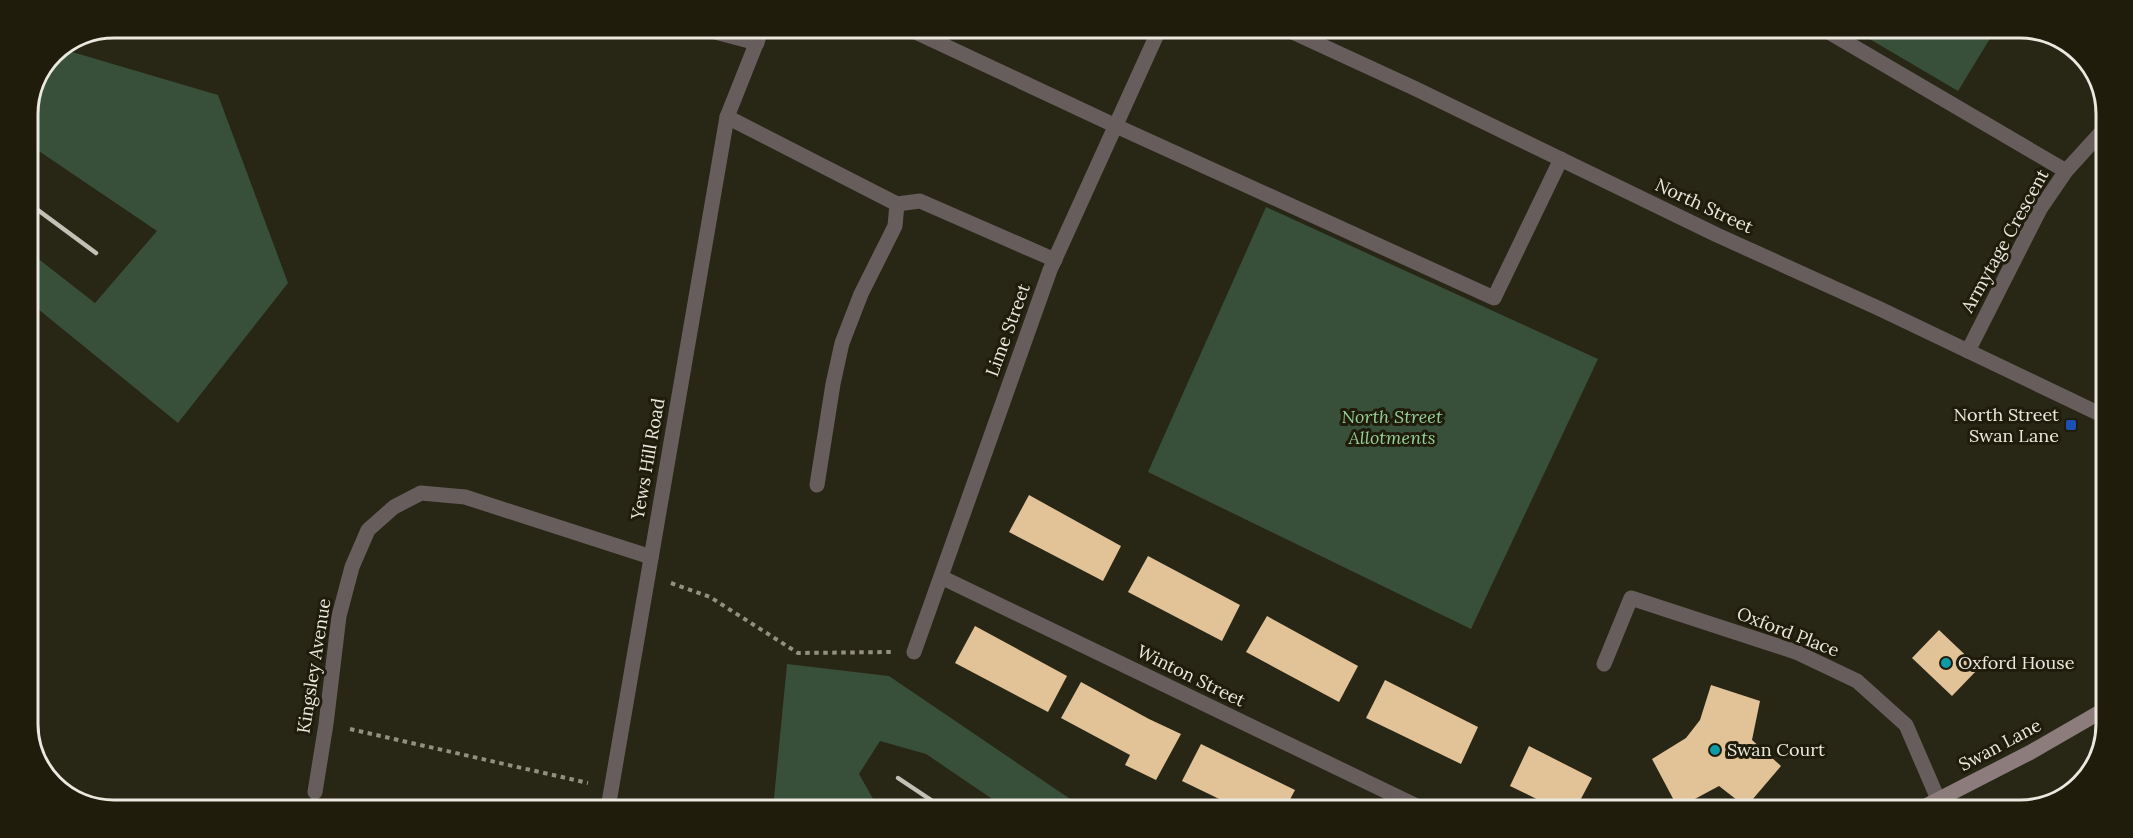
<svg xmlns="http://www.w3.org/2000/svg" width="2133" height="838" font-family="Lora,serif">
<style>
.green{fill:#384f39}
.building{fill:#e2c297}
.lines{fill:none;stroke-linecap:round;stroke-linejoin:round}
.path{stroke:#929083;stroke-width:4;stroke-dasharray:4.5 4.5;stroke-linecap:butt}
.lane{stroke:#675d5d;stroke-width:15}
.street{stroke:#675d5d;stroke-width:15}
.secondary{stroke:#8c7d7c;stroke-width:15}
.rail{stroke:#c3c1b5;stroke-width:4.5}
.transit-dot{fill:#1a4fb4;stroke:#1f1c0c;stroke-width:2}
.culture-dot{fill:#0f9aa8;stroke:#1f1c0c;stroke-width:2}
.labels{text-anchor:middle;stroke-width:6;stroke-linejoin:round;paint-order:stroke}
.street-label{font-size:18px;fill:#ebe9df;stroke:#1f1c0c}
.poi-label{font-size:18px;fill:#ebe9df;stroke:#1f1c0c;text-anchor:start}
.park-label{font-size:18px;font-style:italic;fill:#96d099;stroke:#1f1c0c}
.rim{fill:none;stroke:#ebe9df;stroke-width:3}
</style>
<rect width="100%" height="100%" fill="#282615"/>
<g class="green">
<path d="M 1856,31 L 1994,32 L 1958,91 Z"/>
<path d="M 62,49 L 218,95 L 288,283 L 178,423 L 27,300 L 27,250 L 95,303 L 157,231 L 27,143 L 27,108 L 53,52 Z"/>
<path d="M 1266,207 L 1598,359 L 1471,629 L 1148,472 Z"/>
<path d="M 787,664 L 889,676 L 1085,809 L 1007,809 L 926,754 L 880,741 L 859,774 L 876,804 L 883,808 L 773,808 Z"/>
</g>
<g class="building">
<path d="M 1029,495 L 1121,546 L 1103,581 L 1009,532 Z"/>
<path d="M 1148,556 L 1240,605 L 1222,641 L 1128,592 Z"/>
<path d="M 1267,616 L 1358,666 L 1339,702 L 1246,652 Z"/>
<path d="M 975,626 L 1067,676 L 1048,712 L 955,663 Z"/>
<path d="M 1939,630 L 1979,668 L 1952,696 L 1912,658 Z"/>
<path d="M 1385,680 L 1478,727 L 1461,764 L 1366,718 Z"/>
<path d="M 1081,682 L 1149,719 L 1181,734 L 1156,780 L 1125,765 L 1130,755 L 1061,718 Z"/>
<path d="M 1711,685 L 1760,701 L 1752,740 L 1781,766 L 1746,807 L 1719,786 L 1678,808 L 1652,759 L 1686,738 L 1700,720 Z"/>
<path d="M 1201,744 L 1295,790 L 1285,809 L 1240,809 L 1182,781 Z"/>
<path d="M 1529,746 L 1592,778 L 1575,810 L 1559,810 L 1510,786 Z"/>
</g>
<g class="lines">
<g class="path">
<path d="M 671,583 L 710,597 L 798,653 L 891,652"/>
<path d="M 350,729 L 588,783"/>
</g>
<g class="lane">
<path d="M 909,29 L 1116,126 L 1494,298 L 1561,159"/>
<path d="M 1827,31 L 2066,171"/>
<path d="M 817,485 L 833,384 L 842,343 L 861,294 L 895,226 L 897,204 L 920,201 L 1055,260"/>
</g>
<g class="street">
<path d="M 700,28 L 757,43"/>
<path d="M 1288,30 L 1414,88 L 1717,235 L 1878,308 L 2104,416"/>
<path d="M 727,117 L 897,204"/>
<path d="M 1968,351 L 2040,209 L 2066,171 L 2106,127"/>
<path d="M 941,577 L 1425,810"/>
<path d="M 914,652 L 1050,270 L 1159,30"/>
<path d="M 1604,664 L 1631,598 L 1796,652 L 1857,681 L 1906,725 L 1938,799"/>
<path d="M 315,792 L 326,724 L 339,616 L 352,567 L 368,530 L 394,507 L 421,493 L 465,497 L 651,557"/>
<path d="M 608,808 L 727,117 L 762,29"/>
</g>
<path class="secondary" d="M 1916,811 L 2031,752 L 2102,711"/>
<g class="rail">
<path d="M 27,202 L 96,253"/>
<path d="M 898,778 L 943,808"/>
</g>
</g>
<rect class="transit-dot" x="2065" y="419" width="12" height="12" rx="3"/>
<g class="culture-dot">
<circle cx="1946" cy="663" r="6"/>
<circle cx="1715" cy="750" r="6"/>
</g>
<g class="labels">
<g class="street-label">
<text transform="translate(1704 206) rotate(25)" y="6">North Street</text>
<text transform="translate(2005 241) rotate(-61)" y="6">Armytage Crescent</text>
<text transform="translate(1008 330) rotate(-70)" y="6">Lime Street</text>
<text transform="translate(648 459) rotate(-80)" y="6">Yews Hill Road</text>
<text transform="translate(1788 632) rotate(21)" y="6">Oxford Place</text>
<text transform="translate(314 666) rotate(-81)" y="6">Kingsley Avenue</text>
<text transform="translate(1191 676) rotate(26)" y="6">Winton Street</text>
<text transform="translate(2000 745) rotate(-28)" y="6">Swan Lane</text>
</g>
<g class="poi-label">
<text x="2059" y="421" text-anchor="end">North Street<tspan x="2059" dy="21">Swan Lane</tspan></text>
<text x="1958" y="669">Oxford House</text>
<text x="1727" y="756">Swan Court</text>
</g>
<g class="park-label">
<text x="1392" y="423">North Street<tspan x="1392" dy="21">Allotments</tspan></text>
</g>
</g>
<path d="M0 0H2133V838H0ZM114 38H2020A76 76 0 0 1 2096 114V724A76 76 0 0 1 2020 800H114A76 76 0 0 1 38 724V114A76 76 0 0 1 114 38Z" fill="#1f1c0c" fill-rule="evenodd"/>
<path class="rim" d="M114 38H2020A76 76 0 0 1 2096 114V724A76 76 0 0 1 2020 800H114A76 76 0 0 1 38 724V114A76 76 0 0 1 114 38Z"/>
</svg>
